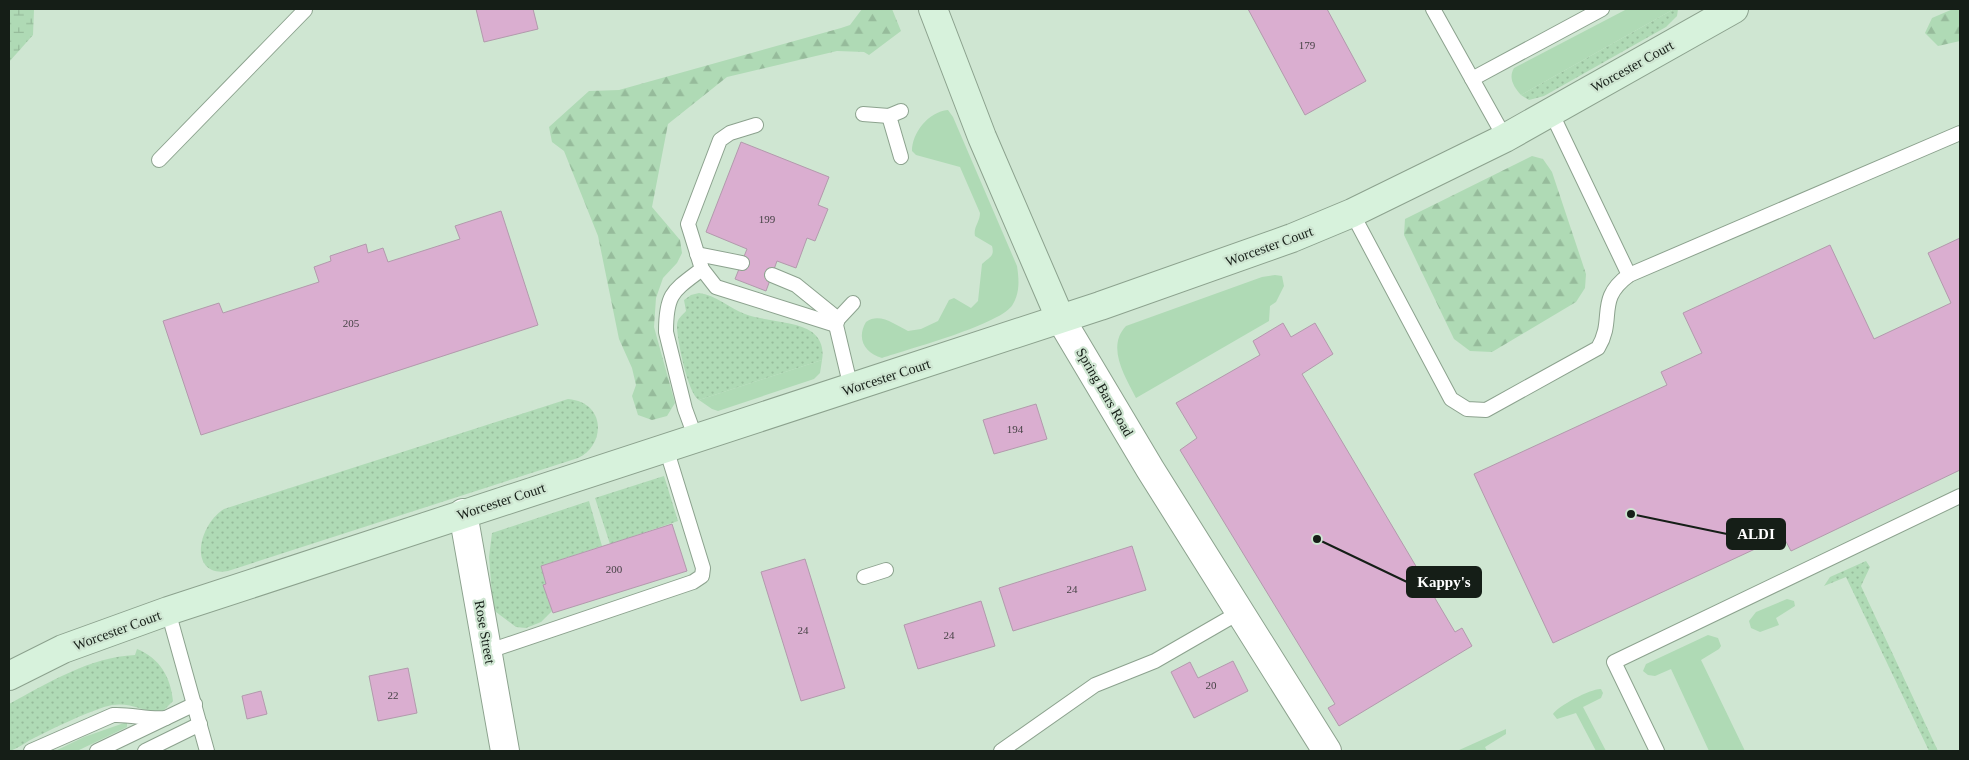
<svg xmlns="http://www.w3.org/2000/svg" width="1969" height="760" font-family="'Times New Roman',serif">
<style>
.grass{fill:url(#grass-dots)}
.forest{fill:url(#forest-firs)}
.wetland{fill:url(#wetland-marsh)}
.garden{fill:#afdab5}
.building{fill:#daaed0;stroke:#b29aac}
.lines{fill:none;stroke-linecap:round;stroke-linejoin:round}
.lane-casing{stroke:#8ca28e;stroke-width:16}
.street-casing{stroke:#8ca28e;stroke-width:30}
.secondary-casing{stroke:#8ca28e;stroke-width:30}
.lane{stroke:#fff;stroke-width:14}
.street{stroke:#fff;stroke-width:28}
.secondary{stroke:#d7f2dc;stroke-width:28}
.labels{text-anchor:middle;stroke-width:4.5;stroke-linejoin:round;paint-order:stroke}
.number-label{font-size:11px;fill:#464245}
.street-label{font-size:14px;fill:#151e17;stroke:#cfe6d2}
.leader{fill:none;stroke:#151e17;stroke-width:2}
.callout-dot{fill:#151e17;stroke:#cfe6d2;stroke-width:2}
.callout{fill:#151e17;stroke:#151e17;stroke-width:2}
.callout-label{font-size:15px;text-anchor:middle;font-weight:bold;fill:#fff}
</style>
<defs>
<pattern id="grass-dots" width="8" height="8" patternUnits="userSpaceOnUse" patternTransform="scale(1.25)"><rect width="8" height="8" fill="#afdab5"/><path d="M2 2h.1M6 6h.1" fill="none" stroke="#96bb9b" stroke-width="1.8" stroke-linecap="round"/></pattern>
<pattern id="forest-firs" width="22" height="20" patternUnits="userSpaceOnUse" patternTransform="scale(1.25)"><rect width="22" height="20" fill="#afdab5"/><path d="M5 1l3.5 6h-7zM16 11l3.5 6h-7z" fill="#96bb9b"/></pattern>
<pattern id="wetland-marsh" width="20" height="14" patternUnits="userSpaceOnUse" patternTransform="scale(1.25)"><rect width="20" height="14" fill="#afdab5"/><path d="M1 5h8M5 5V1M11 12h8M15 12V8" fill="none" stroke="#96bb9b"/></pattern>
</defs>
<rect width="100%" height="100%" fill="#cfe6d2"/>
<g class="grass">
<path d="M 1674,9 L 1678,9 L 1677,16 L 1666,27 L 1544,96 L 1529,100 L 1521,95 Z"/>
<path d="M 699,293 C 716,295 729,308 745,314 C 763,321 797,321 812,332 C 821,339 824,349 822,360 L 699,400 C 688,394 677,340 677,326 C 677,318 682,316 686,311 L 684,300 L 691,295 Z"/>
<path d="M 568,399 C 606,402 606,445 578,458 L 228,571 C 189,578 196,527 224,509 Z"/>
<path d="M 664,476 L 678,521 L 610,544 L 595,498 Z"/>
<path d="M 589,501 L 602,546 L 541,566 L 546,584 L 544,585 L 552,611 L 541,622 L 526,628 L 516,627 L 496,612 L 493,607 L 489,557 L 492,533 Z"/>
<path d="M 1866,561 L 1870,567 L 1861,586 L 1938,751 L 1929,751 L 1846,577 L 1824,586 L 1830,577 Z"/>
<path d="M 137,649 C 160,658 171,678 173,701 L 164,710 C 146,716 131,698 104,707 C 81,715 58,726 36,737 C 27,741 18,749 9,751 L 9,704 C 48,683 90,657 135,655 Z"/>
</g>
<g class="forest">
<path d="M 862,9 L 892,9 L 901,31 L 869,55 L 864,52 L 837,51 L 727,77 L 668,124 L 652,207 L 680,240 L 682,253 L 677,263 L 663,278 L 656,298 L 654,327 L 675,403 L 667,416 L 652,420 L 638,415 L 632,396 L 636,385 L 632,368 L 619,339 L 598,236 L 564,151 L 552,142 L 549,127 L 589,91 L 619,90 L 841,28 L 850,25 Z"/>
<path d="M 1953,9 L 1960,9 L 1960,41 L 1938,46 L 1925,33 L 1932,18 Z"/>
<path d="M 1532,156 L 1543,159 L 1552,172 L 1586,274 L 1585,288 L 1576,302 L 1492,352 L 1470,351 L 1454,339 L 1404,235 L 1405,219 Z"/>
</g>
<path class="wetland" d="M 9,9 L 34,9 L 33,35 L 9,62 Z"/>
<g class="garden">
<path d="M 1627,9 L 1674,9 L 1521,95 C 1514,87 1508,78 1514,68 Z"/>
<path d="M 948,110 L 953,117 L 1017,266 C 1019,279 1020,292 1013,304 C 1003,324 908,349 882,358 C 865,353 856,339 866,322 C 880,312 895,325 908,331 L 921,329 L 938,321 L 949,300 L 954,298 L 971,308 L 978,301 L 982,264 C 989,257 995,257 992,246 L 975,236 C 973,227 980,222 980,213 L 960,167 L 916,155 L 912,151 C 912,133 928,112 948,110 Z"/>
<path d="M 1275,275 L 1282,276 L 1284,286 L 1276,302 L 1270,306 L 1269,321 L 1136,398 C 1125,376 1106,347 1126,326 L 1262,277 Z"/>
<path d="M 822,360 L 820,373 L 814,379 L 718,411 L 712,409 L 699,400 Z"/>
<path d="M 1787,599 L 1794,601 L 1795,606 L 1776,618 L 1779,625 L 1760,632 L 1751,628 L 1749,621 L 1756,612 Z"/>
<path d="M 1708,635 L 1718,638 L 1721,646 L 1719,649 L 1701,660 L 1745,751 L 1709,751 L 1671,669 L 1655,676 L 1648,675 L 1643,671 L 1646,664 Z"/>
<path d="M 1601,689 L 1603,693 L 1601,698 L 1583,707 L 1606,751 L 1596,751 L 1576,713 L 1557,719 L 1553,714 C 1558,706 1592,688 1601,689 Z"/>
<path d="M 124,723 L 127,723 L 127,727 L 77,751 L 55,751 L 84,737 Z"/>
<path d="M 1506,729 L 1506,734 L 1485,747 L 1487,751 L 1457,751 Z"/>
</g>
<g class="building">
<path d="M 476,9 L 533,9 L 538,29 L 484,42 Z"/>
<path d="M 1248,9 L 1327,9 L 1366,81 L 1305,115 Z"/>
<path d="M 741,142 L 829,177 L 818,205 L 828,209 L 815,241 L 807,238 L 796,268 L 777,261 L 766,291 L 735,279 L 747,249 L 706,232 Z"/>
<path d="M 501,211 L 538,325 L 201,435 L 163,321 L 219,303 L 223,313 L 319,282 L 314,267 L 331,261 L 330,256 L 366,244 L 368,253 L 383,248 L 388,262 L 460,239 L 455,226 Z"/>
<path d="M 1960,238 L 1960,470 L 1791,551 L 1783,536 L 1553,643 L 1474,474 L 1667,385 L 1661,372 L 1702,353 L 1683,313 L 1830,245 L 1874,339 L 1951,303 L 1928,253 Z"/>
<path d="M 1283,323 L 1291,337 L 1315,323 L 1333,354 L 1302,374 L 1455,632 L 1462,628 L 1472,646 L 1339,726 L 1328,708 L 1335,704 L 1180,450 L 1197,438 L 1176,403 L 1260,355 L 1253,341 Z"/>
<path d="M 1036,404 L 1047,439 L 994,454 L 983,420 Z"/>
<path d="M 672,524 L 687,571 L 553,613 L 543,585 L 546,584 L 541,566 Z"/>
<path d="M 1132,546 L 1146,590 L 1013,631 L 999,588 Z"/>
<path d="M 805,559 L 845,688 L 801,701 L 761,572 Z"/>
<path d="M 981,601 L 995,646 L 918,669 L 904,625 Z"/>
<path d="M 1233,661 L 1248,691 L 1194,718 L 1171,672 L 1190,662 L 1198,678 Z"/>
<path d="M 408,668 L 417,713 L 378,721 L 369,676 Z"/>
<path d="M 261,691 L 267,714 L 247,719 L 242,696 Z"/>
</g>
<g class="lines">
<defs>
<g id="lane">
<path d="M 1433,9 L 1505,138"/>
<path d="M 1472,79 L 1602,9"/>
<path d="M 901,111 L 889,116 L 901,157"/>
<path d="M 1551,112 L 1629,275"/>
<path d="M 863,114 L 889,116"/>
<path d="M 756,125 L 730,133 L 720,140 L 688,224 L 702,269 L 716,287 L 836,325"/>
<path d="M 159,160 L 305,10"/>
<path d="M 1352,213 L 1451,399 L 1467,409 L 1486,410 L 1598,348 C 1616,318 1595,300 1629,275 L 1960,133"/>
<path d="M 697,254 L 742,263"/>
<path d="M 772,275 L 796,285 L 838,319"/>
<path d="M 851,388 L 836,325 L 838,319 L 853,303"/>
<path d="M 696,439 L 685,409 L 666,332 C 666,293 673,291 702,269"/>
<path d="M 864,577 L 886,570"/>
<path d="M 168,611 L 207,751"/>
<path d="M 489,651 L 693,582 L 702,576 L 703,568 L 666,448"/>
<path d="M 31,751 L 113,715 C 132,714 148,720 166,718"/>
<path d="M 97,751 L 195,704"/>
<path d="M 145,751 L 200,724"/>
<path d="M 1001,751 L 1095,685 L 1155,661 L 1240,612"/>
<path d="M 1657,751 L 1614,662 L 1960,496"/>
</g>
<g id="street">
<path d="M 1060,318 L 1150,469 L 1327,751"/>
<path d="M 463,513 L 505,751"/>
</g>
<g id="secondary">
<path d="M 933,9 L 982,137 L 1060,318"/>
<path d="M 9,676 L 63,649 L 168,611 L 1100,306 L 1292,238 L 1352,213 L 1505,138 L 1734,9"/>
</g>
</defs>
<use href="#lane" class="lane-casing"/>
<use href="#street" class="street-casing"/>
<use href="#secondary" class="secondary-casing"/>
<use href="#lane" class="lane"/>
<use href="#street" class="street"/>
<use href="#secondary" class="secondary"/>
</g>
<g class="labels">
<g class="number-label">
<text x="1307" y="49">179</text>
<text x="767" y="223">199</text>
<text x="351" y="327">205</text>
<text x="1015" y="433">194</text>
<text x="614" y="573">200</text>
<text x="1072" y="593">24</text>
<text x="803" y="634">24</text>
<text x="949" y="639">24</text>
<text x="1211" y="689">20</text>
<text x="393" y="699">22</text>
</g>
<g class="street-label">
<text transform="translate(1632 66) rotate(-29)" y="5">Worcester Court</text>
<text transform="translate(1269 246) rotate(-20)" y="5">Worcester Court</text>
<text transform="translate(886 377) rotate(-18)" y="5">Worcester Court</text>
<text transform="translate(1105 392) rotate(60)" y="5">Spring Bars Road</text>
<text transform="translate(501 501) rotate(-18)" y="5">Worcester Court</text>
<text transform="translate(117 630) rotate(-20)" y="5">Worcester Court</text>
<text transform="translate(485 632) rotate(80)" y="5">Rose Street</text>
</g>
</g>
<path class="leader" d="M1631 514L1727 534M1317 539L1407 582"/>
<g class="callout-dot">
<circle cx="1631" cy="514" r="5"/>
<circle cx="1317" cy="539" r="5"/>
</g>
<g class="callout">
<rect x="1727" y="519" width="58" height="30" rx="5"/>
<rect x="1407" y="567" width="74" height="30" rx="5"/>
</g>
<g class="callout-label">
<text x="1756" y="539">ALDI</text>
<text x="1444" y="587">Kappy's</text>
</g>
<rect width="1969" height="760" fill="none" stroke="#151e17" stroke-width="20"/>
</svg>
